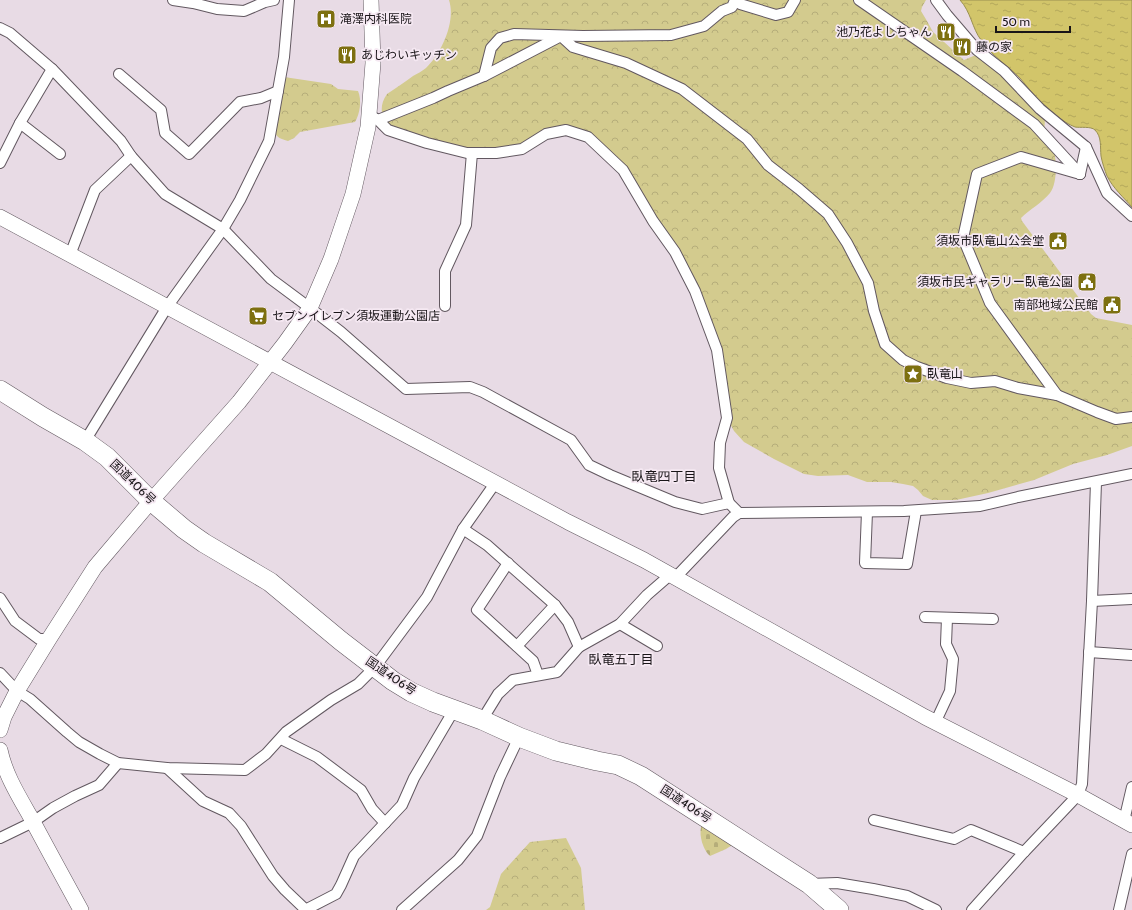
<svg xmlns="http://www.w3.org/2000/svg" width="1132" height="910" font-family="Cabin,'Noto Sans JP',sans-serif">
<style>
.forest{fill:url(#forest-crowns)}
.cemetery{fill:url(#cemetery-stones)}
.water{fill:url(#water-ripples);stroke:#9a9051}
.lines{fill:none;stroke-linecap:round;stroke-linejoin:round}
.street-casing{stroke:#625860;stroke-width:12}
.secondary-casing{stroke:#625860;stroke-width:16}
.highway-casing{stroke:#625860;stroke-width:20}
.street{stroke:#fff;stroke-width:10}
.secondary{stroke:#fff;stroke-width:15}
.highway{stroke:#fff;stroke-width:19}
.labels{text-anchor:middle;stroke-width:3.5;stroke-linejoin:round;paint-order:stroke}
.poi-label{font-size:12px;fill:#191518;stroke:#f5e8f2;text-anchor:start}
.street-label{font-size:12px;fill:#191518;stroke:#f5e8f2}
.neighbourhood-label{font-size:13px;fill:#191518;stroke:#f5e8f2}
</style>
<defs>
<pattern id="forest-crowns" width="20" height="18" patternUnits="userSpaceOnUse"><rect width="20" height="18" fill="#d3cb8e"/><path d="M2 6a3 3 0 1 1 6 0M12 15a3 3 0 1 1 6 0" fill="none" stroke="#b5ad7a"/></pattern>
<pattern id="cemetery-stones" width="16" height="16" patternUnits="userSpaceOnUse"><rect width="16" height="16" fill="#d3cb8e"/><path d="M2 7V4a2 2 0 0 1 4 0v3zM10 15v-3a2 2 0 0 1 4 0v3z" fill="#b5ad7a"/></pattern>
<pattern id="water-ripples" width="26" height="14" patternUnits="userSpaceOnUse"><rect width="26" height="14" fill="#d2c56a"/><path d="M2 4q2-2 4 0t4 0M15 11q2-2 4 0t4 0" fill="none" stroke="#b4a85b"/></pattern>
</defs>
<rect width="100%" height="100%" fill="#e8dbe5"/>
<g class="forest">
<path d="M 449,0 L 926,0 L 922,7 L 921,11 L 927,21 L 933,32 L 964,60 L 978,54 L 1002,74 L 1043,116 C 1047,123 1043,125 1045,131 C 1048,137 1053,144 1054,151 C 1057,162 1057,184 1050,193 C 1042,203 1030,209 1021,218 L 1022,221 L 1091,314 L 1096,318 L 1132,325 L 1132,446 L 1107,455 L 1073,464 L 1034,480 L 988,493 L 956,500 L 932,500 L 923,496 L 918,490 L 913,486 L 903,484 L 891,482 L 867,482 L 848,475 L 818,476 L 804,474 L 774,459 L 744,442 L 734,431 L 727,418 L 717,352 L 695,291 L 623,170 L 588,137 L 566,130 L 522,149 L 467,153 L 388,130 C 382,117 378,107 387,94 C 396,88 405,82 413,76 C 417,74 422,71 426,68 C 442,53 456,21 449,0 Z"/>
<path d="M 284,77 L 331,84 L 338,89 L 358,91 C 362,100 360,114 355,122 L 300,132 L 294,138 L 288,141 C 281,139 277,138 274,131 Z"/>
<path d="M 566,838 L 581,868 L 585,910 L 486,910 L 490,907 L 501,874 L 530,842 Z"/>
</g>
<path class="cemetery" d="M 706,818 L 737,842 L 726,849 L 710,856 C 703,850 699,836 701,827 C 702,824 704,821 706,818 Z"/>
<path class="water" d="M 960,0 L 1132,0 L 1132,207 C 1124,198 1113,188 1107,176 C 1105,171 1102,162 1101,156 C 1100,147 1102,137 1095,130 C 1091,126 1080,128 1075,127 C 1062,122 1050,110 1040,101 C 1033,95 1027,86 1020,78 C 1008,66 990,54 981,40 C 972,28 971,12 960,0 Z"/>
<g class="lines">
<defs>
<g id="street">
<path d="M 173,0 L 193,3 L 217,9 L 244,11 L 265,2 L 274,0"/>
<path d="M 859,0 L 962,71 L 1034,124 L 1080,174"/>
<path d="M 936,0 L 947,15 L 977,50 L 1004,71 L 1040,109 L 1086,147 L 1107,193 L 1132,216"/>
<path d="M 740,4 L 776,15 L 788,12 L 795,0"/>
<path d="M 0,28 L 10,33 L 52,69 L 121,141 L 131,156 L 165,194 L 223,229 L 271,279 L 310,308 L 341,332 L 406,389 L 470,387 L 483,392 L 571,440 L 589,465 L 610,475 L 675,502 L 702,509 L 729,503"/>
<path d="M 119,74 L 161,110 L 165,133 L 189,154 L 240,102 L 261,98 L 278,91"/>
<path d="M 484,76 L 491,48 L 500,38 L 514,34 L 583,36 L 671,35 L 704,26 L 722,11 L 732,7 L 735,0"/>
<path d="M 373,117 L 378,120 L 388,130 L 427,143 L 467,153 L 496,153 L 522,149 L 546,134 L 566,130 L 588,137 L 623,170 L 653,221 L 675,252 L 695,291 L 717,350 L 727,418 L 720,443 L 719,468 L 729,503 L 739,513"/>
<path d="M 378,120 L 433,98 L 448,91 L 484,76 L 561,36 L 573,47 L 626,63 L 682,89 L 747,139 L 768,165 L 799,189 L 828,214 L 847,243 L 868,283 L 874,311 L 885,344 L 903,360 L 917,367 L 947,378 L 971,383 L 995,381 L 1018,388 L 1057,395 L 1097,412 L 1116,419 L 1132,417"/>
<path d="M 20,123 L 60,154"/>
<path d="M 0,163 L 20,123 L 52,69"/>
<path d="M 1080,174 L 1086,147"/>
<path d="M 70,255 L 95,190 L 131,156"/>
<path d="M 445,306 L 445,271 L 466,225 L 472,153"/>
<path d="M 1057,395 L 990,303 L 963,238 L 977,174 L 1021,157 L 1080,174"/>
<path d="M 85,441 L 167,307 L 223,229 L 240,200 L 269,141 L 284,57 L 289,0"/>
<path d="M 867,512 L 865,563 L 907,564 L 916,511"/>
<path d="M 463,529 L 487,545 L 555,605 L 568,622 L 579,647"/>
<path d="M 508,563 L 477,610 L 533,661 L 538,675"/>
<path d="M 675,578 L 733,517 L 739,513 L 904,511 L 980,506 L 1018,497 L 1132,474"/>
<path d="M 0,598 L 15,621 L 39,639 L 49,639"/>
<path d="M 1092,601 L 1132,599"/>
<path d="M 925,617 L 993,619"/>
<path d="M 620,624 L 657,646"/>
<path d="M 517,646 L 555,605"/>
<path d="M 1089,652 L 1132,655"/>
<path d="M 0,673 L 17,691 L 30,699 L 67,732 L 79,742 L 100,754 L 118,763 L 167,768 L 245,770 L 266,754 L 286,732 L 331,700 L 358,684 L 375,667 L 427,597 L 463,529 L 496,482"/>
<path d="M 482,720 L 498,694 L 513,680 L 557,672 L 579,647 L 620,624 L 647,595 L 670,575"/>
<path d="M 936,721 L 950,691 L 953,659 L 946,644 L 947,618"/>
<path d="M 281,739 L 317,757 L 361,790 L 372,809 L 385,823"/>
<path d="M 167,768 L 203,801 L 229,813 L 241,826 L 273,876 L 285,890 L 306,910"/>
<path d="M 874,820 L 954,839 L 971,830 L 1024,852"/>
<path d="M 1124,821 L 1132,787"/>
<path d="M 0,838 L 33,822 L 53,808 L 75,796 L 99,785 L 118,763"/>
<path d="M 809,884 L 837,883 L 873,889 L 907,896 L 936,910"/>
<path d="M 305,910 L 336,894 L 341,885 L 354,856 L 402,805 L 414,778 L 454,710"/>
<path d="M 402,910 L 458,860 L 477,836 L 500,777 L 519,737"/>
<path d="M 972,910 L 1024,852 L 1078,795 L 1082,784 L 1092,601 L 1096,482"/>
<path d="M 1119,910 L 1132,854"/>
</g>
<g id="secondary">
<path d="M 0,217 L 568,522 L 644,560 L 925,717 L 1078,795 L 1132,825"/>
<path d="M 0,730 L 4,717 L 17,691 L 49,639 L 95,567 L 151,501 L 239,402 L 285,343 L 310,308 L 331,259 L 353,194 L 368,127 L 373,63 L 371,0"/>
<path d="M 0,750 C 5,774 18,795 30,816 C 47,848 64,879 81,910"/>
</g>
<path id="highway" d="M 0,390 L 43,417 L 85,441 L 107,457 L 151,501 L 184,529 L 204,543 L 270,582 L 341,641 L 393,681 L 411,692 L 433,702 L 482,720 L 519,737 L 556,751 L 597,761 L 618,765 L 641,776 L 809,884 L 839,910"/>
</defs>
<use href="#street" class="street-casing"/>
<use href="#secondary" class="secondary-casing"/>
<use href="#highway" class="highway-casing"/>
<use href="#street" class="street"/>
<use href="#secondary" class="secondary"/>
<use href="#highway" class="highway"/>
</g>
<defs>
<symbol id="hospital-square" viewBox="-11 -11 22 22"><rect x="-9" y="-9" width="18" height="18" rx="4" fill="#7d7010" stroke="#f5e8f2"/><path d="M-5-5h3v3.5h4V-5h3V5h-3V1.5h-4V5h-3Z" fill="#fff"/></symbol>
<symbol id="restaurant-square" viewBox="-11 -11 22 22"><rect x="-9" y="-9" width="18" height="18" rx="4" fill="#7d7010" stroke="#f5e8f2"/><path d="M-5-6h1v4h1v-4h1v4h1v-4h1v5L-1.5 .5V6h-2V.5L-5-1ZM5-6V6H3V1.5H1.5Q1.5-4 5-6Z" fill="#fff"/></symbol>
<symbol id="civic-square" viewBox="-11 -11 22 22"><rect x="-9" y="-9" width="18" height="18" rx="4" fill="#7d7010" stroke="#f5e8f2"/><path d="M-.6-6.5H3V-4.5H.6V-3L4-1V1h2V6H-6V1h2V-1L-.6-3ZM-1.2 2.5V6h2.4V2.5Z" fill="#fff"/></symbol>
<symbol id="supermarket-square" viewBox="-11 -11 22 22"><rect x="-9" y="-9" width="18" height="18" rx="4" fill="#7d7010" stroke="#f5e8f2"/><path d="M-6-5.5h2.5l.6 2H6L4.5 2H-2.5L-4.4-4H-6ZM-1.5 3.2a1.3 1.3 0 1 0 .1 0ZM3 3.2a1.3 1.3 0 1 0 .1 0Z" fill="#fff"/></symbol>
<symbol id="sight-square" viewBox="-11 -11 22 22"><rect x="-9" y="-9" width="18" height="18" rx="4" fill="#7d7010" stroke="#f5e8f2"/><path d="M0-6L1.8-2.2L6-1.7L2.9 1.2L3.7 5.4L0 3.3L-3.7 5.4L-2.9 1.2L-6-1.7L-1.8-2.2Z" fill="#fff"/></symbol>
</defs>
<g fill-rule="evenodd">
<use href="#hospital-square" x="315" y="8" width="22" height="22"/>
<use href="#restaurant-square" x="935" y="21" width="22" height="22"/>
<use href="#restaurant-square" x="951" y="36" width="22" height="22"/>
<use href="#restaurant-square" x="336" y="44" width="22" height="22"/>
<use href="#civic-square" x="1047" y="230" width="22" height="22"/>
<use href="#civic-square" x="1076" y="271" width="22" height="22"/>
<use href="#civic-square" x="1101" y="294" width="22" height="22"/>
<use href="#supermarket-square" x="247" y="305" width="22" height="22"/>
<use href="#sight-square" x="902" y="363" width="22" height="22"/>
</g>
<g class="labels">
<g class="poi-label">
<text x="340" y="23">滝澤内科医院</text>
<text x="932" y="36" text-anchor="end">池乃花よしちゃん</text>
<text x="976" y="51">藤の家</text>
<text x="361" y="59">あじわいキッチン</text>
<text x="1044" y="245" text-anchor="end">須坂市臥竜山公会堂</text>
<text x="1073" y="286" text-anchor="end">須坂市民ギャラリー臥竜公園</text>
<text x="1098" y="309" text-anchor="end">南部地域公民館</text>
<text x="272" y="320">セブンイレブン須坂運動公園店</text>
<text x="927" y="378">臥竜山</text>
</g>
<g class="street-label">
<text transform="translate(133 482) rotate(44)" y="4">国道406号</text>
<text transform="translate(391 676) rotate(34)" y="4">国道406号</text>
<text transform="translate(686 804) rotate(33)" y="4">国道406号</text>
</g>
<g class="neighbourhood-label">
<text x="664" y="481">臥竜四丁目</text>
<text x="621" y="664">臥竜五丁目</text>
</g>
</g>
<path d="M996 26v6h74v-6" fill="none" stroke="#191518" stroke-width="2"/>
<text x="1002" y="26" font-size="12" fill="#191518" stroke="#f5e8f2" stroke-width="3" paint-order="stroke">50 m</text>
</svg>
